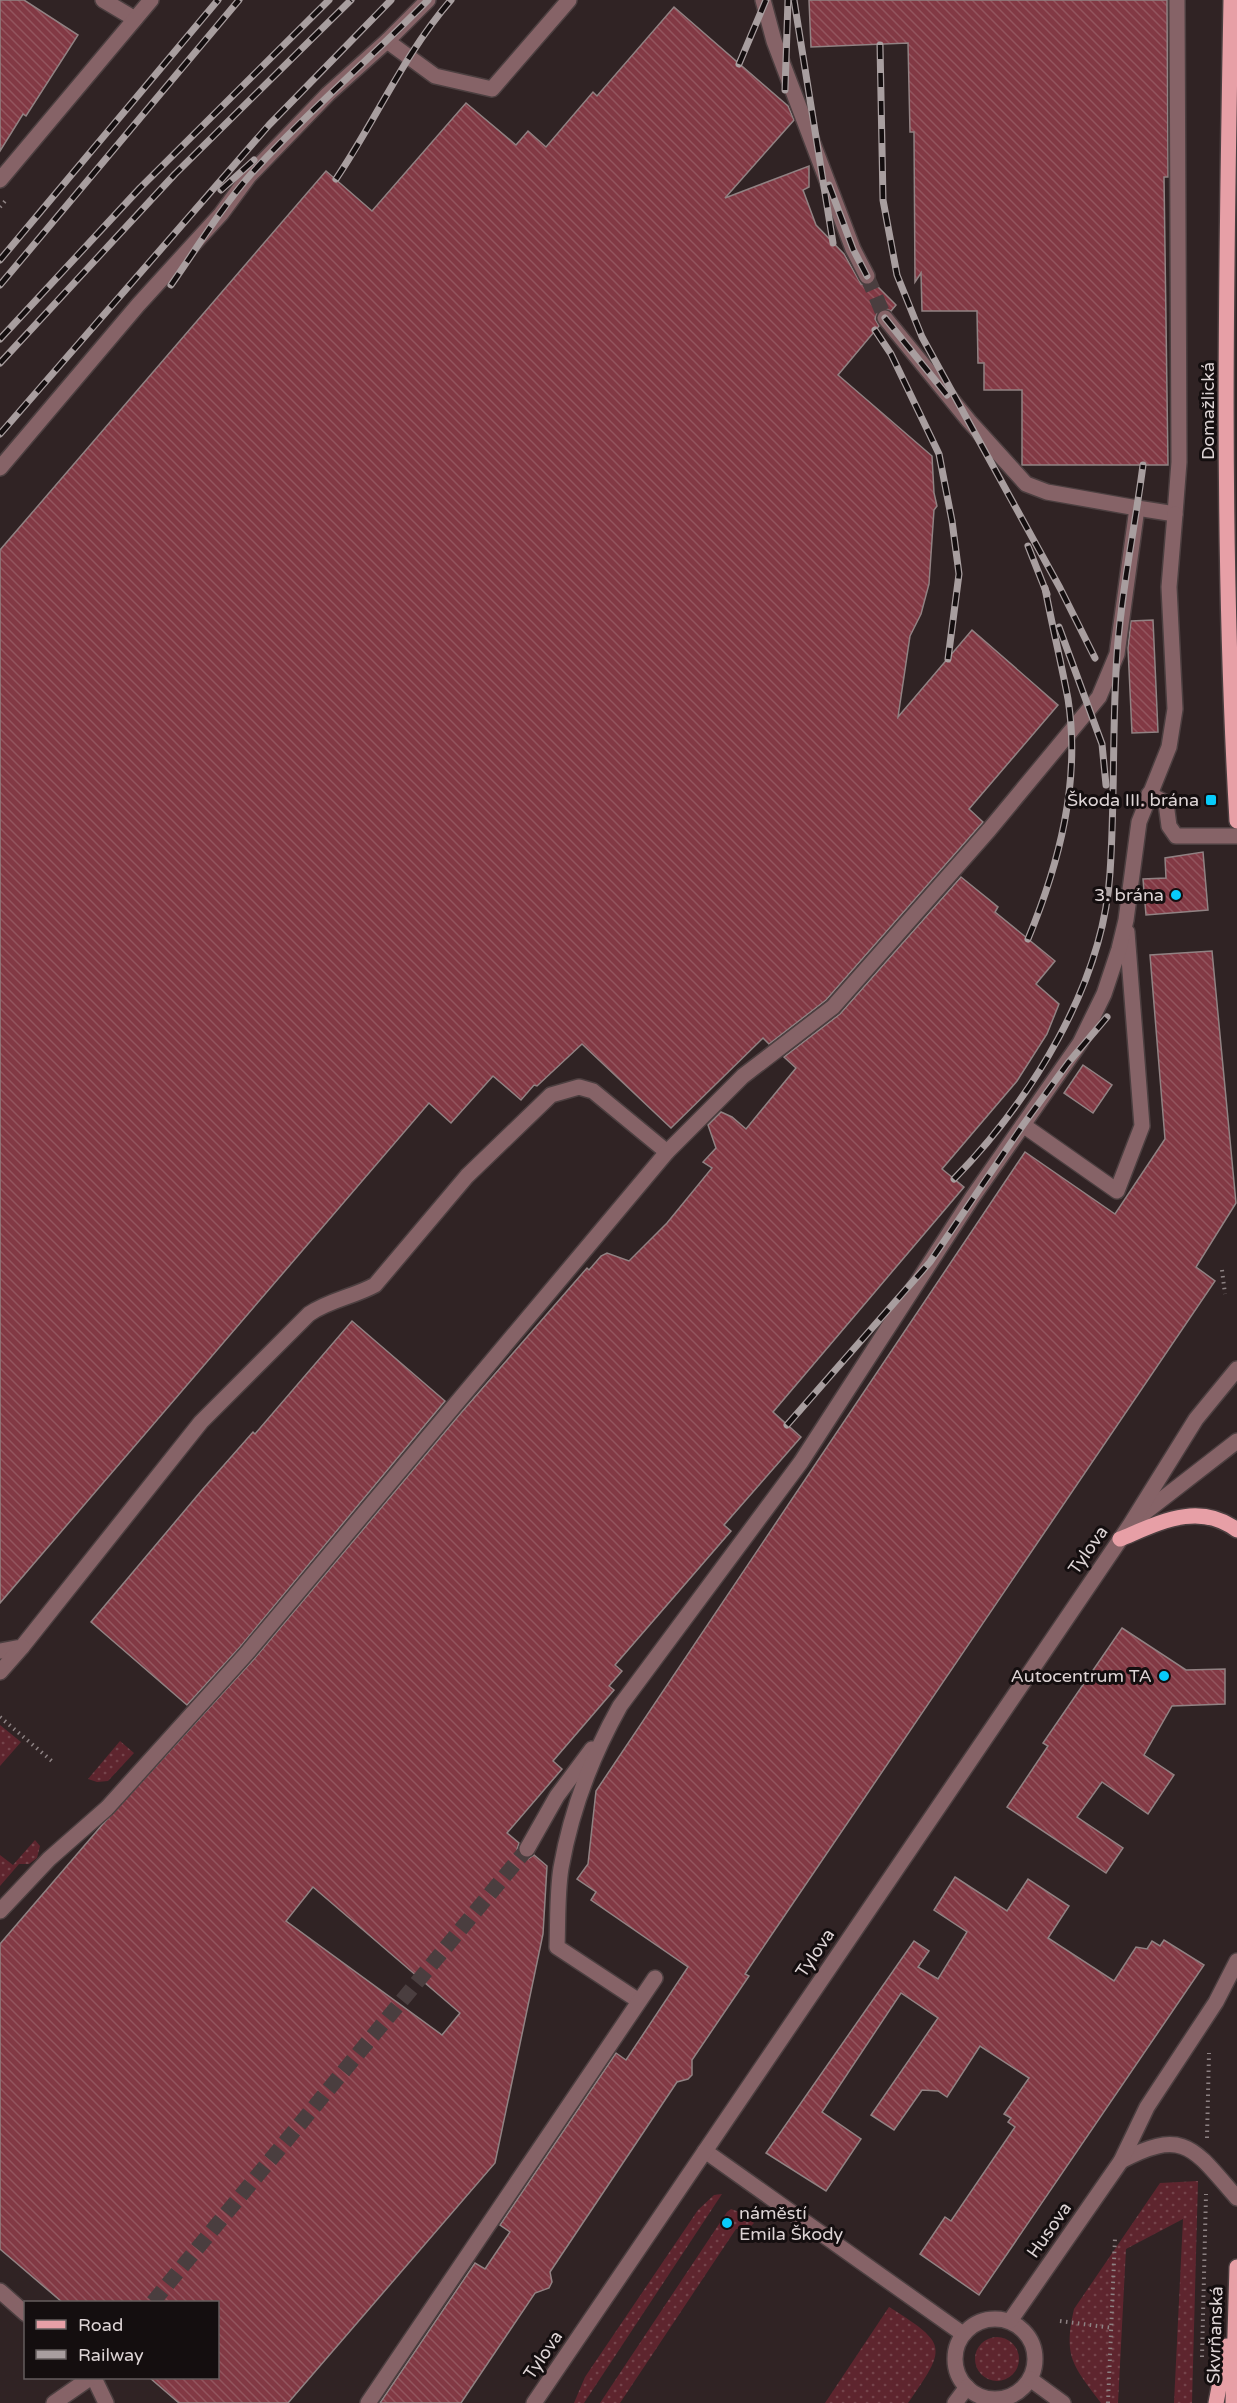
<svg xmlns="http://www.w3.org/2000/svg" width="1237" height="2403" font-family="'Varela Round',sans-serif">
<style>
.grass{fill:url(#grass-dots)}
.building{fill:url(#building-back-hatch);stroke:#918283;stroke-width:1.5;fill-rule:evenodd}
.lines{fill:none;stroke-linecap:round;stroke-linejoin:round}
.minor-tunnel{stroke:#4a3e3f;stroke-width:15;stroke-dasharray:15 8;stroke-linecap:butt}
.minor-casing{stroke:#4c3f40;stroke-width:18}
.major-casing{stroke:#4c3f40;stroke-width:18}
.path{stroke:#8d8283;stroke-width:4;stroke-dasharray:1.5 4.5;stroke-linecap:butt}
.minor{stroke:#866367;stroke-width:15}
.major{stroke:#e79fa6;stroke-width:15}
.rail-casing{stroke:#a89e9f;stroke-width:7}
.rail{stroke:#140e0f;stroke-width:4.5;stroke-dasharray:14;stroke-linecap:butt}
.poi-dot{fill:#08cbfa;stroke:#140e0f;stroke-width:2}
.labels{text-anchor:middle;stroke-width:6;stroke-linejoin:round;paint-order:stroke}
.street-label{font-size:18px;fill:#ddd4d5;stroke:#140e0f}
.poi-label{font-size:18px;fill:#ddd4d5;stroke:#140e0f;text-anchor:end}
</style>
<defs>
<pattern id="grass-dots" width="8" height="8" patternUnits="userSpaceOnUse" patternTransform="scale(1.5)"><rect width="8" height="8" fill="#5e252e"/><path d="M2 2h.1M6 6h.1" fill="none" stroke="#75444b" stroke-width="1.8" stroke-linecap="round"/></pattern>
<pattern id="building-back-hatch" width="6" height="6" patternUnits="userSpaceOnUse" patternTransform="scale(1.5)"><rect width="6" height="6" fill="#823944"/><path d="M-1 5l2 2M0 0l6 6M5-1l2 2" fill="none" stroke="#93555e"/></pattern>
</defs>
<rect width="100%" height="100%" fill="#302324"/>
<g class="grass">
<path d="M 0,1725 L 21,1742 L 0,1766 Z"/>
<path d="M 120,1741 L 134,1753 L 108,1781 L 97,1782 L 88,1779 Z"/>
<path d="M 35,1840 L 40,1846 L 37,1858 L 29,1864 L 19,1864 L 0,1886 L 0,1855 L 13,1865 Z"/>
<path d="M 1198,2181 L 1192,2403 L 1174,2403 L 1183,2219 L 1126,2249 L 1118,2403 L 1101,2403 C 1073,2365 1063,2358 1074,2309 L 1160,2183 Z"/>
<path d="M 722,2194 L 584,2403 L 574,2403 L 585,2377 L 698,2210 L 714,2195 Z"/>
<path d="M 731,2209 L 745,2214 L 754,2223 L 748,2229 L 736,2229 L 620,2403 L 600,2403 L 727,2212 Z"/>
<path d="M 889,2307 C 948,2344 947,2347 908,2403 L 825,2403 Z"/>
<circle cx="997" cy="2359" r="22"/>
</g>
<g class="building">
<path d="M 0,0 L 24,0 L 78,35 L 26,116 L 23,114 L 0,151 Z"/>
<path d="M 809,0 L 1167,0 L 1168,177 L 1164,177 L 1168,465 L 1022,465 L 1022,390 L 984,390 L 984,363 L 978,363 L 977,311 L 922,311 L 921,273 L 915,282 L 914,132 L 910,132 L 908,43 L 811,47 Z"/>
<path d="M 674,7 L 788,106 L 794,120 L 725,198 L 809,166 L 809,187 L 803,190 L 816,225 L 844,254 L 861,284 L 867,286 L 874,283 L 896,305 L 891,311 L 884,308 L 878,311 L 875,319 L 879,326 L 838,375 L 932,456 L 934,493 L 937,506 L 934,510 L 929,584 L 921,614 L 910,636 L 898,717 L 972,630 L 1058,705 L 969,809 L 983,822 L 826,1000 L 769,1044 L 763,1038 L 671,1128 L 582,1044 L 537,1086 L 534,1085 L 521,1100 L 493,1076 L 451,1123 L 429,1103 L 0,1603 L 0,550 L 326,171 L 372,211 L 466,103 L 516,145 L 528,131 L 546,147 L 593,92 L 597,96 Z"/>
<path d="M 1153,620 L 1158,732 L 1132,733 L 1128,648 L 1131,621 Z"/>
<path d="M 1203,852 L 1208,910 L 1146,915 L 1143,879 L 1166,878 L 1165,858 Z"/>
<path d="M 961,877 L 998,907 L 995,912 L 1055,961 L 1036,984 L 1059,1004 L 1047,1034 L 1017,1081 L 942,1169 L 964,1187 L 773,1412 L 801,1437 L 724,1525 L 731,1531 L 615,1665 L 622,1671 L 609,1686 L 614,1690 L 553,1761 L 562,1769 L 507,1833 L 519,1843 L 517,1850 L 522,1857 L 528,1859 L 534,1855 L 547,1866 L 543,1934 L 495,2163 L 288,2403 L 179,2403 L 150,2378 L 218,2378 L 218,2302 L 62,2302 L 0,2249 L 0,1944 L 102,1825 L 254,1659 L 460,1414 L 587,1268 L 589,1270 L 601,1256 L 607,1253 L 629,1261 L 667,1223 L 712,1168 L 703,1162 L 716,1148 L 708,1125 L 721,1112 L 732,1117 L 746,1129 L 796,1068 L 784,1057 L 840,1014 ZM 313,1887 L 460,2013 L 442,2035 L 286,1921 Z"/>
<path d="M 1212,951 L 1236,1203 L 1196,1267 L 1215,1281 L 745,1974 L 749,1976 L 692,2060 L 692,2075 L 688,2079 L 677,2082 L 550,2272 L 552,2282 L 549,2288 L 535,2293 L 461,2403 L 380,2403 L 475,2263 L 485,2269 L 510,2232 L 500,2225 L 616,2053 L 626,2060 L 688,1967 L 591,1900 L 596,1892 L 577,1879 L 588,1864 L 596,1791 L 1025,1152 L 1115,1214 L 1165,1139 L 1150,955 Z"/>
<path d="M 1083,1065 L 1112,1085 L 1093,1113 L 1064,1093 Z"/>
<path d="M 352,1321 L 445,1401 L 240,1647 L 187,1705 L 91,1622 L 202,1490 L 253,1432 L 255,1434 Z"/>
<path d="M 1122,1628 L 1186,1670 L 1225,1669 L 1225,1704 L 1172,1706 L 1144,1755 L 1174,1775 L 1148,1814 L 1102,1782 L 1077,1817 L 1123,1848 L 1106,1873 L 1007,1807 L 1048,1746 L 1043,1743 Z"/>
<path d="M 955,1877 L 1007,1911 L 1028,1879 L 1069,1906 L 1048,1938 L 1114,1981 L 1136,1947 L 1147,1949 L 1152,1941 L 1160,1946 L 1164,1940 L 1204,1965 L 979,2295 L 920,2254 L 945,2217 L 951,2221 L 1015,2127 L 1008,2122 L 1011,2118 L 1004,2114 L 1029,2078 L 980,2046 L 947,2097 L 938,2091 L 922,2090 L 894,2130 L 871,2115 L 938,2018 L 901,1993 L 822,2112 L 861,2139 L 826,2191 L 766,2153 L 914,1941 L 929,1951 L 918,1967 L 938,1979 L 967,1932 L 934,1910 Z"/>
</g>
<g class="lines">
<g class="minor-tunnel">
<path d="M 867,276 L 885,318"/>
<path d="M 153,2302 L 527,1849"/>
</g>
<defs>
<g id="minor">
<path d="M 103,0 L 135,19"/>
<path d="M 763,0 L 774,41 L 853,249 L 867,276"/>
<path d="M 387,41 L 435,76 L 492,89 L 569,0"/>
<path d="M 0,180 L 151,0"/>
<path d="M 0,468 L 138,305 L 221,214 L 249,176 L 328,94 L 387,41 L 428,0"/>
<path d="M 1137,508 L 1175,514 L 1179,462 L 1177,0"/>
<path d="M 1149,794 L 1166,803 L 1169,826 L 1176,836 L 1237,836"/>
<path d="M 1023,1125 L 1117,1191 L 1142,1126 L 1127,932"/>
<path d="M 1139,1517 L 1237,1441"/>
<path d="M 0,1651 L 22,1647 L 201,1422 L 309,1314 C 329,1300 353,1297 375,1285 L 467,1176 L 551,1095 L 579,1087 L 593,1091 L 667,1152"/>
<path d="M 0,1672 L 22,1647"/>
<path d="M 527,1849 L 557,1796 L 592,1749"/>
<path d="M 0,1911 L 49,1859 L 107,1808 L 247,1653 L 667,1152 L 743,1076 L 833,1007 L 989,830 L 1099,697 L 1117,654 L 1137,508 L 1047,492 L 1026,484 L 969,421 L 885,318"/>
<path d="M 639,2001 L 557,1947 C 558,1921 557,1893 561,1868 C 571,1811 592,1756 620,1706 L 801,1462 L 972,1198 L 1080,1043 L 1104,994 L 1119,949 L 1126,920 L 1139,822 L 1169,747 L 1175,709 L 1169,587 L 1175,514"/>
<path d="M 705,2151 L 963,2334"/>
<path d="M 1121,2161 C 1185,2127 1194,2149 1237,2198"/>
<path d="M 0,2291 L 26,2314"/>
<circle cx="995" cy="2359" r="40"/>
<path d="M 1010,2321 L 1121,2161 L 1147,2107 L 1216,2002 L 1237,1961"/>
<path d="M 94,2378 L 106,2403"/>
<path d="M 1030,2379 L 1063,2403"/>
<path d="M 54,2403 L 90,2378"/>
<path d="M 368,2403 L 655,1978"/>
<path d="M 534,2403 L 1130,1525 L 1196,1419 L 1237,1369"/>
<path d="M 955,2403 L 967,2387"/>
</g>
<g id="major">
<path d="M 1231,0 C 1226,273 1221,548 1237,821"/>
<path d="M 1120,1539 C 1159,1523 1198,1501 1237,1530"/>
<path d="M 1216,2403 L 1227,2346"/>
<path d="M 1233,2403 L 1237,2267"/>
</g>
</defs>
<use href="#minor" class="minor-casing"/>
<use href="#major" class="major-casing"/>
<g class="path">
<path d="M 0,207 L 6,200"/>
<path d="M 1222,1270 L 1225,1294"/>
<path d="M 0,1717 L 53,1762"/>
<path d="M 1207,2138 L 1209,2053"/>
<path d="M 1060,2321 L 1113,2328"/>
<path d="M 1202,2357 L 1206,2194"/>
<path d="M 1108,2403 L 1115,2238"/>
</g>
<use href="#minor" class="minor"/>
<use href="#major" class="major"/>
<defs>
<g id="rail">
<path d="M 794,0 L 833,243"/>
<path d="M 880,45 L 883,200 L 897,275 L 922,337 L 1060,588 L 1095,658"/>
<path d="M 739,64 L 766,0"/>
<path d="M 785,90 L 788,0"/>
<path d="M 336,179 C 376,120 404,54 451,0"/>
<path d="M 829,185 L 853,249 L 867,276"/>
<path d="M 221,190 L 254,160"/>
<path d="M 0,260 L 218,0"/>
<path d="M 0,285 L 239,0"/>
<path d="M 171,285 C 197,248 221,208 251,174 C 307,112 370,59 428,0"/>
<path d="M 885,318 L 947,395"/>
<path d="M 875,330 L 891,354 L 939,454 L 952,521 L 959,574 L 948,659"/>
<path d="M 0,339 L 140,188 L 329,0"/>
<path d="M 0,363 L 175,174 L 351,0"/>
<path d="M 0,434 L 269,125 L 391,0"/>
<path d="M 1028,546 L 1047,594"/>
<path d="M 1059,627 L 1102,744 L 1106,785"/>
<path d="M 1028,939 C 1059,864 1081,781 1068,699 C 1061,662 1052,625 1045,588"/>
<path d="M 954,1179 C 1031,1100 1103,985 1110,873 C 1115,800 1112,727 1117,654 C 1121,591 1135,528 1143,465"/>
<path d="M 787,1425 L 930,1262 L 1023,1125 L 1068,1063 L 1107,1017"/>
</g>
</defs>
<use href="#rail" class="rail-casing"/>
<use href="#rail" class="rail"/>
</g>
<g class="poi-dot">
<rect x="1205" y="794" width="12" height="12" rx="3"/>
<circle cx="1176" cy="895" r="6"/>
<circle cx="1164" cy="1676" r="6"/>
<circle cx="727" cy="2223" r="6"/>
</g>
<g class="labels">
<g class="street-label">
<text transform="translate(1208 411) rotate(-90)" y="6">Domažlická</text>
<text transform="translate(1088 1550) rotate(-55)" y="6">Tylova</text>
<text transform="translate(815 1953) rotate(-56)" y="6">Tylova</text>
<text transform="translate(1049 2230) rotate(-55)" y="6">Husova</text>
<text transform="translate(1215 2335) rotate(-88)" y="6">Skvrňanská</text>
<text transform="translate(543 2355) rotate(-56)" y="6">Tylova</text>
</g>
<g class="poi-label">
<text x="1199" y="806">Škoda III. brána</text>
<text x="1164" y="901">3. brána</text>
<text x="1152" y="1682">Autocentrum TA</text>
<text x="739" y="2219" text-anchor="start">náměstí<tspan x="739" dy="21">Emila Škody</tspan></text>
</g>
</g>
<rect x="24" y="2301" width="195" height="78" fill="#140e0f" stroke="#645d5e" stroke-width="1.5"/>
<rect x="36" y="2320" width="30" height="9" fill="#e79fa6" stroke="#645d5e" stroke-width="1.5"/>
<text x="78" y="2331" font-size="18" fill="#ddd4d5">Road</text>
<rect x="36" y="2350" width="30" height="9" fill="#a89e9f" stroke="#645d5e" stroke-width="1.5"/>
<text x="78" y="2361" font-size="18" fill="#ddd4d5">Railway</text>
</svg>
